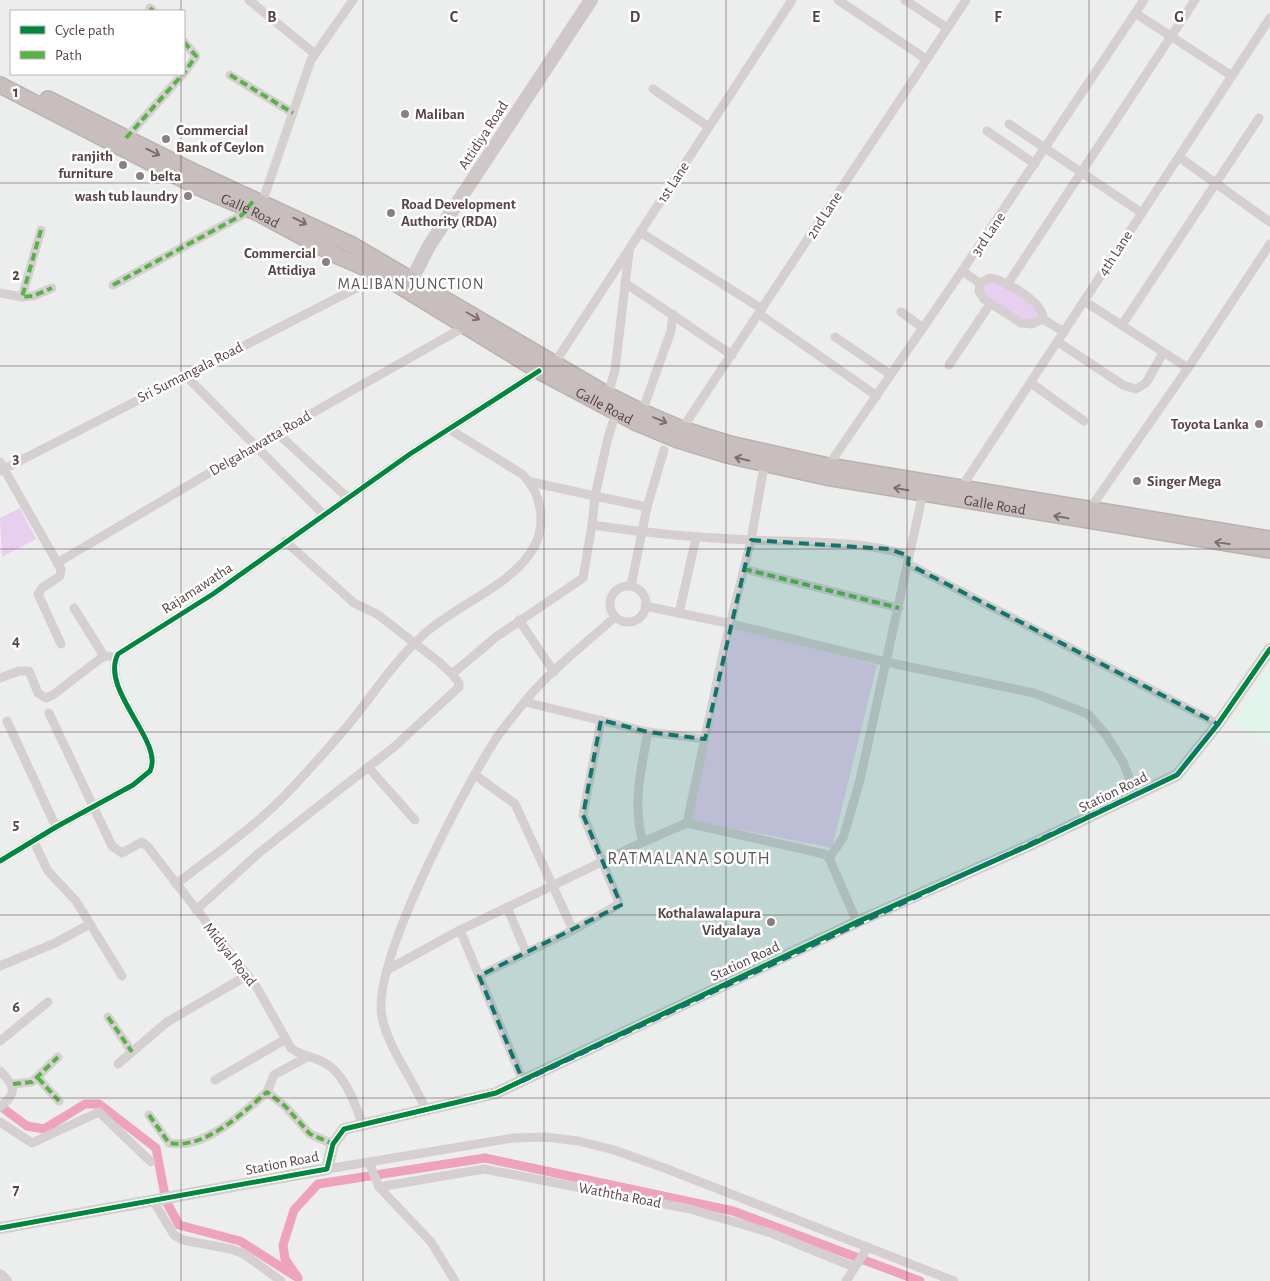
<svg xmlns="http://www.w3.org/2000/svg" width="1270" height="1281" font-family="'Alegreya Sans',sans-serif">
<style>
.medical{fill:#e1f5ec}
.green{fill:#e9cfef}
.lines{fill:none;stroke-linecap:round;stroke-linejoin:round}
.canal{stroke:#eea2bb;stroke-width:9}
.highway-casing{stroke:#bcb1b0;stroke-width:18}
.street{stroke:#d5cfd0;stroke-width:9}
.secondary{stroke:#d4cece;stroke-width:12}
.primary{stroke:#d0c8c8;stroke-width:14}
.highway{stroke:#c7bebd;stroke-width:15}
.quiet{stroke:#58b347;stroke-width:4;stroke-dasharray:8 4;stroke-linecap:butt}
.cycleway-casing{stroke:#fff;stroke-width:8}
.cycleway{stroke:#00873e;stroke-width:5}
.oneway{stroke:#806e6f}
.marked{fill:#0f766e;fill-opacity:0.2;stroke:#0f766e;stroke-width:4;stroke-dasharray:10 6;stroke-linejoin:round}
.grid{fill:none;stroke:#594345;stroke-width:1;stroke-opacity:0.55}
.poi-dot{fill:#8c7f80;stroke:#fff;stroke-width:2}
.labels{text-anchor:middle;stroke-width:5;stroke-linejoin:round;paint-order:stroke}
.poi-label{font-size:15px;font-weight:bold;fill:#594345;stroke:#fff;text-anchor:start}
.street-label{font-size:15px;fill:#594345;stroke:#fff}
.neighbourhood-label{font-size:16px;letter-spacing:1px;fill:#615858;stroke:#fff}
.quarter-label{font-size:18px;letter-spacing:1px;fill:#615858;stroke:#fff}
.grid-label{font-size:16px;text-anchor:middle;font-weight:bold;fill:#594345;stroke:#fff;stroke-width:5;stroke-linejoin:round;paint-order:stroke}
</style>
<rect width="100%" height="100%" fill="#eceeed"/>
<path class="medical" d="M 1270,665 L 1270,744 L 1232,724 Z"/>
<g class="green">
<path d="M 991,281 L 998,283 L 1033,303 L 1040,317 L 1026,322 L 986,298 L 982,284 Z"/>
<path d="M 20,508 L 36,539 L 2,557 L 0,518 Z"/>
<path d="M 734,627 L 877,665 L 832,848 L 691,820 Z"/>
</g>
<g class="lines">
<g class="canal">
<path d="M 0,1106 L 27,1126 L 44,1129 L 85,1104 L 99,1104 L 156,1148 L 166,1201 L 179,1225 L 240,1241 L 295,1276"/>
<path d="M 298,1278 L 285,1259 L 283,1245 L 294,1210 L 318,1184 L 485,1158 L 733,1211 L 920,1281"/>
</g>
<defs>
<g id="highway">
<path id="s1" d="M 0,85 L 198,187 L 258,213 L 338,256 L 382,275 L 539,371 L 637,423 L 678,440 L 727,455 L 826,477 L 1270,550"/>
<path d="M 48,99 L 194,172 L 352,245 L 608,395 L 642,412 L 682,429 L 730,444 L 828,466 L 1270,539"/>
</g>
</defs>
<use href="#highway" class="highway-casing"/>
<g class="street">
<path d="M 249,0 L 315,54"/>
<path d="M 838,0 L 926,59"/>
<path d="M 905,0 L 947,28"/>
<path d="M 150,8 L 153,11"/>
<path d="M 1135,13 L 1232,76"/>
<path d="M 184,42 L 196,56 L 184,73"/>
<path d="M 230,75 L 293,113"/>
<path d="M 653,89 L 709,127"/>
<path d="M 1009,124 L 1142,213"/>
<path d="M 987,131 L 1035,164"/>
<path d="M 126,138 L 183,74"/>
<path d="M 1179,157 L 1270,222"/>
<path d="M 261,206 L 311,60 L 353,0"/>
<path d="M 41,230 L 22,297 L 33,296 L 52,288"/>
<path d="M 640,232 L 762,309"/>
<path d="M 962,271 L 980,283"/>
<path d="M 625,283 L 732,355"/>
<path d="M 980,283 L 979,291 L 984,299 L 1021,323 L 1032,324 L 1043,319"/>
<path d="M 980,283 L 990,278 C 1005,280 1044,302 1043,319"/>
<path d="M 113,285 L 242,215 L 250,205"/>
<path d="M 1007,285 L 1195,0"/>
<path d="M 0,293 L 22,297"/>
<path d="M 1084,301 L 1188,368"/>
<path d="M 901,312 L 923,328"/>
<path d="M 759,314 L 877,396"/>
<path d="M 1043,319 L 1064,332"/>
<path d="M 1122,325 L 1259,118"/>
<path d="M 835,337 L 891,375"/>
<path d="M 1058,342 L 1123,385 L 1136,389 L 1146,383 L 1163,353"/>
<path d="M 554,364 L 792,0"/>
<path d="M 949,365 L 990,304"/>
<path d="M 185,375 L 324,515"/>
<path d="M 1031,383 L 1084,421"/>
<path d="M 608,395 L 615,370 L 629,252"/>
<path d="M 616,412 L 608,438 L 595,496 L 647,507"/>
<path d="M 642,412 L 671,331 L 673,314"/>
<path d="M 682,429 L 966,0"/>
<path d="M 277,433 L 348,498"/>
<path d="M 0,462 L 61,569 L 60,576 L 42,588 L 38,594 L 61,644"/>
<path d="M 828,466 L 962,271 L 1144,0"/>
<path d="M 0,471 L 382,275"/>
<path d="M 531,482 L 595,496 L 592,525 C 645,533 697,538 751,540 C 798,542 866,540 909,556"/>
<path d="M 961,488 L 1270,18"/>
<path d="M 1089,510 L 1188,368 L 1270,244"/>
<path d="M 57,563 L 277,433 L 466,326"/>
<path d="M 908,564 L 1218,724"/>
<path d="M 744,569 L 899,608"/>
<circle cx="628" cy="604" r="18"/>
<path d="M 631,586 L 647,507 L 664,450"/>
<path d="M 645,606 L 732,624 L 886,662 L 1034,693 L 1088,714 L 1106,735 L 1123,762 L 1136,795"/>
<path d="M 74,608 L 104,656"/>
<path d="M 679,613 L 696,538"/>
<path d="M 519,620 L 554,672"/>
<path d="M 452,674 L 496,637 L 583,578 L 592,525"/>
<path d="M 0,678 L 19,671 L 29,671 L 38,693 L 46,698 L 53,695 L 101,658 L 108,656 L 116,658"/>
<path d="M 525,702 L 648,732 L 705,739"/>
<path d="M 49,713 L 112,846 L 122,853 L 142,842 L 148,847 L 256,986 L 291,1048 C 301,1056 312,1056 323,1062 C 344,1072 355,1103 362,1123"/>
<path d="M 7,721 L 56,827"/>
<path d="M 368,767 L 415,820"/>
<path d="M 475,775 L 515,804 L 573,930 L 479,976"/>
<path d="M 687,823 L 723,653 L 751,540 L 765,461"/>
<path d="M 33,840 L 48,871 L 76,901 L 122,976"/>
<path d="M 643,842 C 632,805 641,769 648,732"/>
<path d="M 829,858 L 843,838 L 860,780 L 923,493"/>
<path d="M 0,861 L 56,827 L 133,785 L 150,771 C 165,742 99,690 118,654 L 213,594 L 410,454 L 539,371"/>
<path d="M 176,884 C 215,854 258,825 292,788 C 312,767 331,745 350,723 C 374,693 394,662 422,636 C 454,605 513,586 534,547 C 547,523 541,492 522,474 L 449,429"/>
<path d="M 507,907 L 526,952"/>
<path d="M 196,910 L 260,852 L 394,747 L 459,687 L 459,683 L 452,674 L 439,662 L 377,614 L 354,603 L 285,541"/>
<path d="M 460,930 L 523,1081"/>
<path d="M 573,930 L 618,905 L 618,900 L 583,815 L 601,720"/>
<path d="M 0,966 L 55,943 L 90,924"/>
<path d="M 387,970 L 460,930 L 643,842 L 687,823 L 824,854 L 829,858 L 857,922"/>
<path d="M 108,1017 L 132,1052"/>
<path d="M 0,1041 L 48,1002"/>
<path d="M 118,1064 L 167,1022 L 248,975"/>
<path d="M 0,1071 C 14,1085 19,1093 0,1107"/>
<path d="M 38,1078 L 59,1101"/>
<path d="M 215,1080 L 286,1039"/>
<path d="M 13,1084 L 32,1082 L 58,1057"/>
<path d="M 267,1092 L 274,1075 L 307,1057"/>
<path d="M 426,1110 C 413,1079 389,1050 382,1017 C 371,963 461,795 492,745 C 501,730 515,714 526,700 C 552,669 585,644 615,617"/>
<path d="M 149,1115 L 169,1143 C 204,1150 243,1113 267,1092 L 285,1106 L 310,1134 L 333,1144"/>
<path d="M 0,1122 L 32,1143 L 99,1112 L 151,1162"/>
<path d="M 369,1162 L 379,1187 L 431,1242 L 455,1281"/>
<path d="M 327,1169 L 513,1138 L 545,1137 L 578,1141 L 614,1150 L 667,1169 L 954,1281"/>
<path d="M 379,1187 L 484,1169 L 690,1209 L 771,1233 L 854,1267"/>
<path d="M 152,1199 L 174,1235 L 183,1240 L 231,1249 L 244,1254 L 281,1281"/>
<path d="M 846,1281 L 868,1247"/>
</g>
<g class="secondary">
<path d="M 0,1228 L 327,1169 L 333,1144 L 344,1129 L 496,1093 L 857,922 L 1030,845 L 1177,775 L 1218,724 L 1270,649"/>
<path d="M 0,1275 L 6,1281"/>
</g>
<path class="primary" d="M 407,289 L 429,246 L 591,0"/>
<use href="#highway" class="highway"/>
<g class="quiet">
<path d="M 150,8 L 153,11"/>
<path d="M 184,42 L 196,56 L 184,73"/>
<path d="M 230,75 L 293,113"/>
<path d="M 126,138 L 183,74"/>
<path d="M 41,230 L 22,297 L 33,296 L 52,288"/>
<path d="M 113,285 L 242,215 L 254,200"/>
<path d="M 744,569 L 899,608"/>
<path d="M 108,1017 L 132,1052"/>
<path d="M 38,1078 L 59,1101"/>
<path d="M 13,1084 L 32,1082 L 58,1057"/>
<path d="M 149,1115 L 169,1143 C 204,1150 243,1113 267,1092 L 285,1106 L 310,1134 L 333,1144"/>
</g>
<defs>
<g id="cycleway">
<path d="M 0,861 L 56,827 L 133,785 L 150,771 C 165,742 99,690 118,654 L 213,594 L 410,454 L 539,371"/>
<path d="M 0,1228 L 327,1169 L 333,1144 L 344,1129 L 496,1093 L 857,922 L 1030,845 L 1177,775 L 1218,724 L 1270,649"/>
</g>
</defs>
<use href="#cycleway" class="cycleway-casing"/>
<use href="#cycleway" class="cycleway"/>
</g>
<defs><path id="oneway-shaft" d="M-6 0H5M1.5-3L5.5 0L1.5 3" fill="none" stroke-width="1.6" stroke-linecap="round" stroke-linejoin="round" transform="scale(1.25)"/></defs>
<g class="oneway">
<use href="#oneway-shaft" transform="translate(153 152) rotate(27)"/>
<use href="#oneway-shaft" transform="translate(300 221) rotate(27)"/>
<use href="#oneway-shaft" transform="translate(473 316) rotate(30)"/>
<use href="#oneway-shaft" transform="translate(660 420) rotate(23)"/>
<use href="#oneway-shaft" transform="translate(742 459) rotate(-166)"/>
<use href="#oneway-shaft" transform="translate(901 489) rotate(-171)"/>
<use href="#oneway-shaft" transform="translate(1061 517) rotate(-170)"/>
<use href="#oneway-shaft" transform="translate(1222 543) rotate(-172)"/>
</g>
<path class="marked" d="M 751,540 L 889,549 L 909,556 L 908,564 L 1218,724 L 1177,775 L 523,1081 L 479,976 L 621,905 L 583,815 L 601,720 L 648,732 L 705,739 Z"/>
<path class="grid" d="M 181,0 L 181,11M 363,0 L 363,1281M 544,0 L 544,1281M 726,0 L 726,1281M 907,0 L 907,1281M 1089,0 L 1089,1281M 181,74 L 181,1281M 0,183 L 1270,183M 0,366 L 1270,366M 0,549 L 1270,549M 0,732 L 1270,732M 0,915 L 1270,915M 0,1098 L 1270,1098"/>
<g class="poi-dot">
<circle cx="405" cy="114" r="5"/>
<circle cx="166" cy="139" r="5"/>
<circle cx="123" cy="165" r="5"/>
<circle cx="140" cy="176" r="5"/>
<circle cx="188" cy="196" r="5"/>
<circle cx="391" cy="213" r="5"/>
<circle cx="326" cy="262" r="5"/>
<circle cx="1259" cy="424" r="5"/>
<circle cx="1137" cy="481" r="5"/>
<circle cx="771" cy="922" r="5"/>
</g>
<g class="labels">
<g class="poi-label">
<text x="415" y="119">Maliban</text>
<text x="176" y="135">Commercial<tspan x="176" dy="17">Bank of Ceylon</tspan></text>
<text x="113" y="161" text-anchor="end">ranjith<tspan x="113" dy="17">furniture</tspan></text>
<text x="150" y="181">belta</text>
<text x="178" y="201" text-anchor="end">wash tub laundry</text>
<text x="401" y="209">Road Development<tspan x="401" dy="17">Authority (RDA)</tspan></text>
<text x="316" y="258" text-anchor="end">Commercial<tspan x="316" dy="17">Attidiya</tspan></text>
<text x="1249" y="429" text-anchor="end">Toyota Lanka</text>
<text x="1147" y="486">Singer Mega</text>
<text x="761" y="918" text-anchor="end">Kothalawalapura<tspan x="761" dy="17">Vidyalaya</tspan></text>
</g>
<g class="street-label">
<text transform="translate(483 135) rotate(-57)" y="5">Attidiya Road</text>
<text transform="translate(673 182) rotate(-57)" y="5">1st Lane</text>
<text dy="5" stroke="none"><textPath href="#s1" startOffset="280">Galle Road</textPath></text>
<text transform="translate(824 215) rotate(-57)" y="5">2nd Lane</text>
<text transform="translate(988 234) rotate(-56)" y="5">3rd Lane</text>
<text transform="translate(1115 253) rotate(-57)" y="5">4th Lane</text>
<text transform="translate(190 372) rotate(-27)" y="5">Sri Sumangala Road</text>
<text dy="5" stroke="none"><textPath href="#s1" startOffset="685">Galle Road</textPath></text>
<text transform="translate(260 443) rotate(-30)" y="5">Delgahawatta Road</text>
<text dy="5" stroke="none"><textPath href="#s1" startOffset="1090">Galle Road</textPath></text>
<text transform="translate(197 588) rotate(-33)" y="5">Rajamawatha</text>
<text transform="translate(1113 792) rotate(-26)" y="5">Station Road</text>
<text transform="translate(230 954) rotate(52)" y="5">Midiyal Road</text>
<text transform="translate(745 961) rotate(-25)" y="5">Station Road</text>
<text transform="translate(282 1163) rotate(-11)" y="5">Station Road</text>
<text transform="translate(620 1195) rotate(11)" y="5">Waththa Road</text>
</g>
<g class="neighbourhood-label">
<text x="411" y="289">MALIBAN JUNCTION</text>
</g>
<g class="quarter-label">
<text x="689" y="864">RATMALANA SOUTH</text>
</g>
</g>
<g class="grid-label">
<text x="272" y="22">B</text>
<text x="454" y="22">C</text>
<text x="635" y="22">D</text>
<text x="816" y="22">E</text>
<text x="998" y="22">F</text>
<text x="1179" y="22">G</text>
<text x="16" y="97">1</text>
<text x="16" y="280">2</text>
<text x="16" y="463">3</text>
<text x="16" y="646">4</text>
<text x="16" y="829">5</text>
<text x="16" y="1012">6</text>
<text x="16" y="1195">7</text>
</g>
<rect x="10" y="10" width="175" height="65" fill="#ffffff" stroke="#bdb4b5"/>
<rect x="20" y="26" width="25" height="8" fill="#00873e" stroke="#bdb4b5"/>
<text x="55" y="35" font-size="15" fill="#594345">Cycle path</text>
<rect x="20" y="51" width="25" height="8" fill="#58b347" stroke="#bdb4b5"/>
<text x="55" y="60" font-size="15" fill="#594345">Path</text>
</svg>
